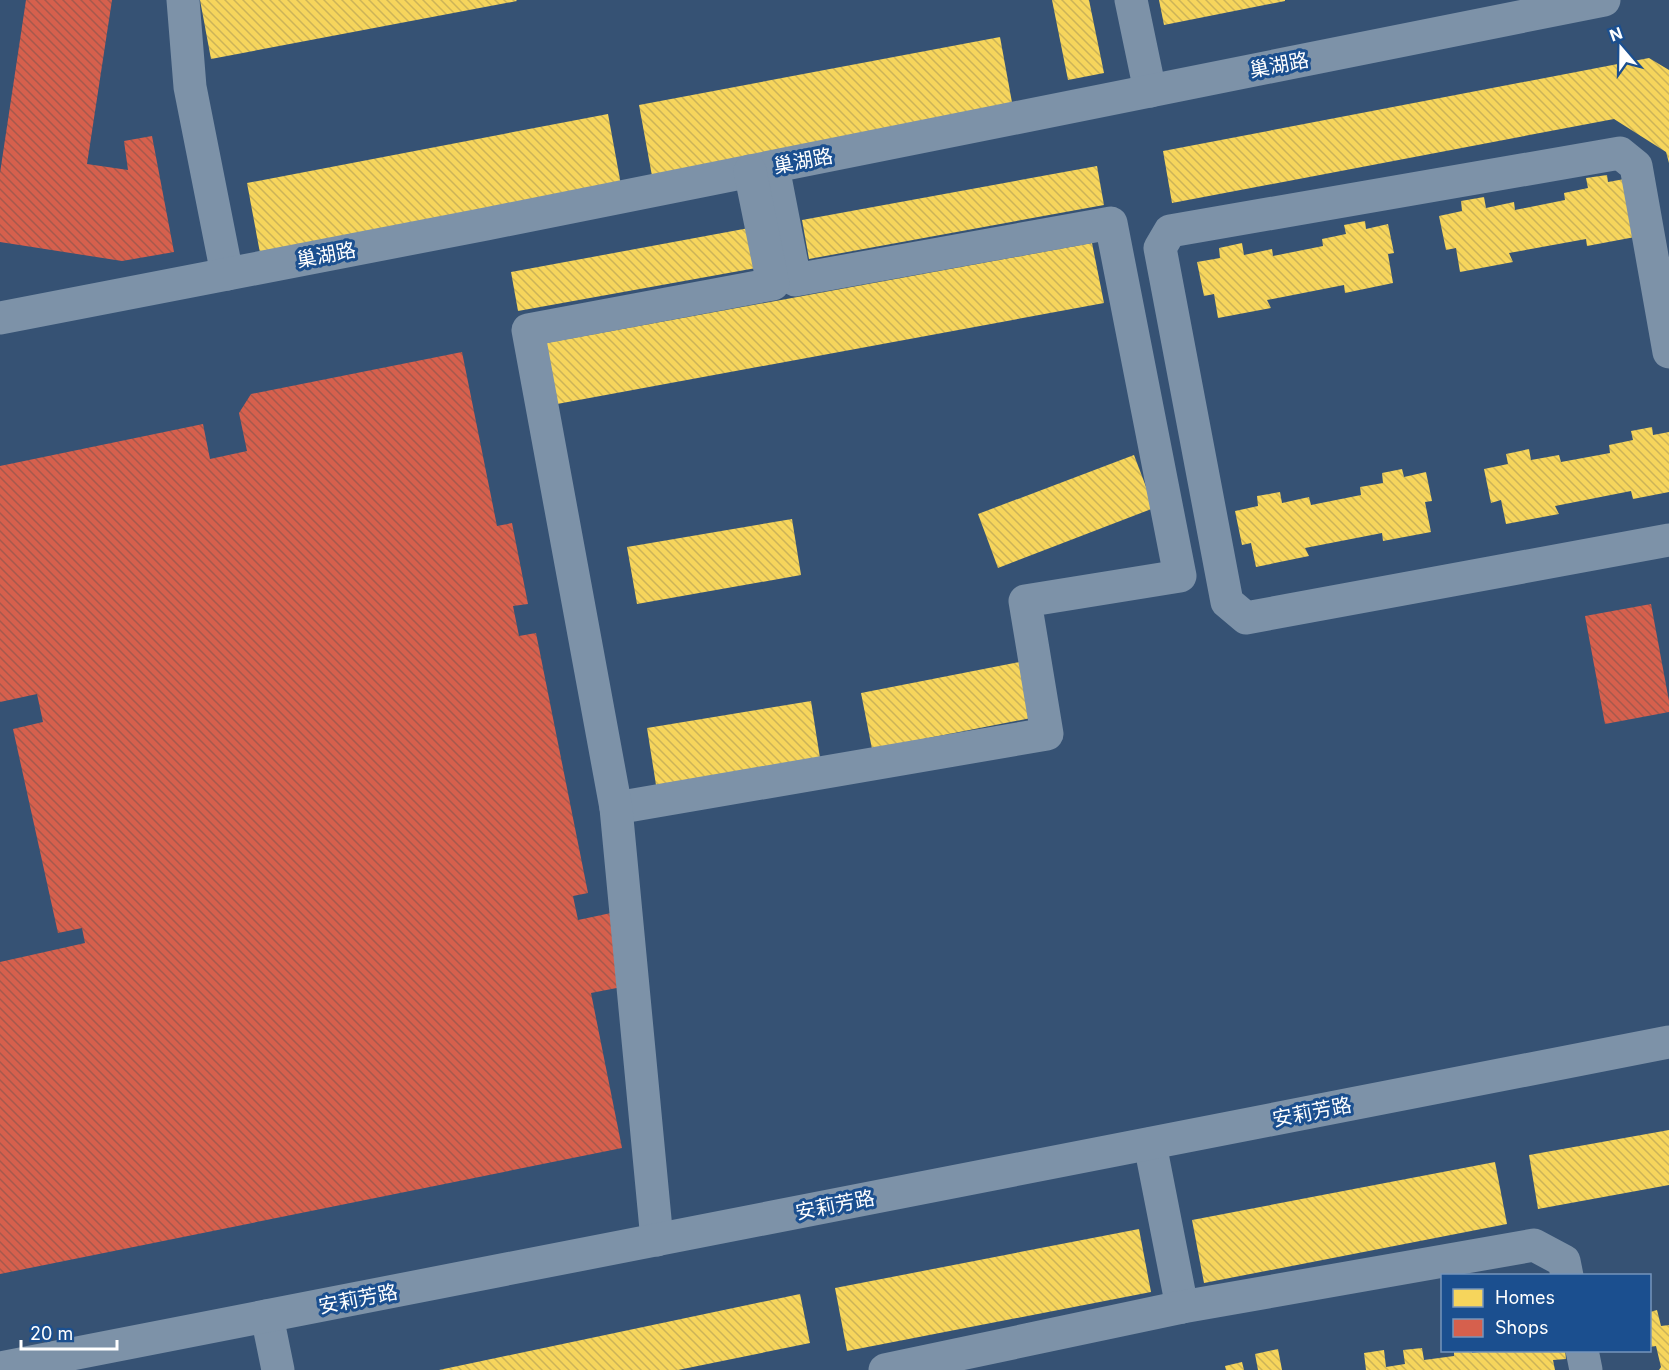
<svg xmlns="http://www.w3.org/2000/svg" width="1669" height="1370" font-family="Inter,'Noto Sans SC',sans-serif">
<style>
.homes{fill:url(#homes-back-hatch)}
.shops{fill:url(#shops-back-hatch)}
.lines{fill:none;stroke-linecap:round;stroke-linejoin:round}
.minor{stroke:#7d92a8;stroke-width:33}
.labels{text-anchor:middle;stroke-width:6;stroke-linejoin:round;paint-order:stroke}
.street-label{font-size:20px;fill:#fff;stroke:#1b4f8f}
</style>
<defs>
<pattern id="homes-back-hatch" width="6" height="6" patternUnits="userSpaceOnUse" patternTransform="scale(1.5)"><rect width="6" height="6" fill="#f6d55c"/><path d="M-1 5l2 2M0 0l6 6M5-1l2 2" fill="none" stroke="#ccb358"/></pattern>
<pattern id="shops-back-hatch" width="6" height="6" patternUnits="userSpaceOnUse" patternTransform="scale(1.5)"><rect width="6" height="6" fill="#d6604d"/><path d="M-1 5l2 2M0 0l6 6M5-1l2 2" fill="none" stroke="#a6594d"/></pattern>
</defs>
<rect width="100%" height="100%" fill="#365274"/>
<g class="homes">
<path d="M 200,0 L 516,0 L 517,1 L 211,59 Z"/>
<path d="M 1052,0 L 1089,0 L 1104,73 L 1068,80 Z"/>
<path d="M 1159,0 L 1285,0 L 1285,1 L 1164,25 Z"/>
<path d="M 1000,37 L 1013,108 L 652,176 L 639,105 Z"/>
<path d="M 1649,58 L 1669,70 L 1669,163 L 1666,152 L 1614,119 L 1172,203 L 1163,151 Z"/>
<path d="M 608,114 L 621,185 L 260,253 L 247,183 Z"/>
<path d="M 1097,166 L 1104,205 L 809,259 L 802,220 Z"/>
<path d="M 1607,175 L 1608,182 L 1630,178 L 1635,237 L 1587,246 L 1586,239 L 1509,253 L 1513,262 L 1460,272 L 1456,248 L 1446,250 L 1439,216 L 1462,211 L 1461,201 L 1484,197 L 1486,208 L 1514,202 L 1515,210 L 1565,200 L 1564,193 L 1588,188 L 1586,178 Z"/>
<path d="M 1365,221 L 1366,229 L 1388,224 L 1394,253 L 1388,254 L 1393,283 L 1345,293 L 1344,285 L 1267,300 L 1271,308 L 1218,318 L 1214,294 L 1204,296 L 1197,262 L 1220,258 L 1219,248 L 1242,243 L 1244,255 L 1272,249 L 1273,256 L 1323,246 L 1322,239 L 1346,234 L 1344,225 Z"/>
<path d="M 749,228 L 756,268 L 518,311 L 511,272 Z"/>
<path d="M 1092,243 L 1104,303 L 557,404 L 546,343 Z"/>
<path d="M 1652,427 L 1653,435 L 1669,432 L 1669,492 L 1633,499 L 1631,491 L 1555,506 L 1559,514 L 1506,524 L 1501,500 L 1491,503 L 1484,469 L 1508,464 L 1506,454 L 1529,449 L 1531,460 L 1559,455 L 1561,462 L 1610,453 L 1609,445 L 1633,440 L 1631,431 Z"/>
<path d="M 1134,455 L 1154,508 L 998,568 L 978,514 Z"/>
<path d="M 1402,469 L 1404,477 L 1426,472 L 1432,501 L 1425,502 L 1431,532 L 1383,541 L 1382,533 L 1305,548 L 1309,556 L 1256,567 L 1251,543 L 1242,545 L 1235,511 L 1258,506 L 1257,496 L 1280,492 L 1282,503 L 1309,497 L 1311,505 L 1361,495 L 1360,487 L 1383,483 L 1382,473 Z"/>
<path d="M 792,519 L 801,575 L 637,604 L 627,547 Z"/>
<path d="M 1025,661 L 1036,717 L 872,749 L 861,693 Z"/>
<path d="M 811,701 L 820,758 L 656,785 L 647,728 Z"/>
<path d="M 1669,1130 L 1669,1185 L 1538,1209 L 1529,1155 Z"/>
<path d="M 1495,1162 L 1507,1224 L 1204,1283 L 1192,1220 Z"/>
<path d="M 1139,1229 L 1151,1292 L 847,1351 L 835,1288 Z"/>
<path d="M 800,1294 L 810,1343 L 678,1370 L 439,1370 Z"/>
<path d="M 1657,1310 L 1661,1326 L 1669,1325 L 1669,1370 L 1659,1370 L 1661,1367 L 1656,1346 L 1650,1347 L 1650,1312 Z"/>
<path d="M 1422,1348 L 1424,1360 L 1454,1356 L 1454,1350 L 1472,1350 L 1472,1353 L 1493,1350 L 1565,1350 L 1566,1359 L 1553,1360 L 1555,1370 L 1366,1370 L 1364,1353 L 1384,1350 L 1386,1367 L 1405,1364 L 1403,1350 Z"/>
<path d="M 1278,1349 L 1282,1370 L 1258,1370 L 1255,1354 Z"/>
<path d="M 1242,1362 L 1244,1370 L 1226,1370 L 1225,1366 Z"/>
</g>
<g class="shops">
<path d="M 26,0 L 112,0 L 87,164 L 128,170 L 124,141 L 152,136 L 174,252 L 122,261 L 0,242 L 0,173 Z"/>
<path d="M 462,352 L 497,526 L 512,523 L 528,604 L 513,606 L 519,636 L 536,633 L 588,893 L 573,896 L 578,920 L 611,913 L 627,986 L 591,993 L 622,1148 L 0,1274 L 0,962 L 85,943 L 82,928 L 58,933 L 13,729 L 43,722 L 37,694 L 0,702 L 0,466 L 203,424 L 210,459 L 247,451 L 239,413 L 251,394 Z"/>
<path d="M 1651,604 L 1669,701 L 1669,712 L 1605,724 L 1585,616 Z"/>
</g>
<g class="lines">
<g class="minor">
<path d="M 183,0 L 190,87 L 227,274"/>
<path d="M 1131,0 L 1150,91"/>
<path d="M 0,318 L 486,224 L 1604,0"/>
<path d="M 1669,352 L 1636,166 L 1620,153 L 1170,231 L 1160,248 L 1227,602 L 1246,618 L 1669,540"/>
<path d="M 616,808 L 1047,734 L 1025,601 L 1180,576 L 1111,223 L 795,280 L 773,167"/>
<path d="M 1150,1144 L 1182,1307"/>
<path d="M 657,1240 L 616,808 L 528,330 L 773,284 L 750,171"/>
<path d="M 267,1316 L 278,1370"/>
<path d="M 1582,1350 L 1586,1370"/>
<path d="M 0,1368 L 1669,1042"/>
<path d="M 885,1370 L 1182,1307 L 1534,1245 L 1564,1261 L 1567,1276"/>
</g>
</g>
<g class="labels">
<g class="street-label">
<text transform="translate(1279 65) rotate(-11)" y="7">巢湖路</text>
<text transform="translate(803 161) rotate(-11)" y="7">巢湖路</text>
<text transform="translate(326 255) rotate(-11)" y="7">巢湖路</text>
<text transform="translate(1312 1112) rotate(-11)" y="7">安莉芳路</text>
<text transform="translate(835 1205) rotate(-11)" y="7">安莉芳路</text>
<text transform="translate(358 1299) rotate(-11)" y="7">安莉芳路</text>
</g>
</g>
<rect x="1441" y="1274" width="210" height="78" fill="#1b4f8f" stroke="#7695bc" stroke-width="1.5"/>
<rect x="1453" y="1289" width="30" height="18" fill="#f6d55c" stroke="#7695bc" stroke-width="1.5"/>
<text x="1495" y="1304" font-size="18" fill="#ffffff">Homes</text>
<rect x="1453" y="1319" width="30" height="18" fill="#d6604d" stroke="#7695bc" stroke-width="1.5"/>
<text x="1495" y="1334" font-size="18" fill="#ffffff">Shops</text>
<g transform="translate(1621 48) rotate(340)" stroke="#1b4f8f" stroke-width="4.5" paint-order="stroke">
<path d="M0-4.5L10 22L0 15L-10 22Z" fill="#ffffff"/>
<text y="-9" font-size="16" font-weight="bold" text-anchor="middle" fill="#ffffff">N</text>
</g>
<path d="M21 1340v9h96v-9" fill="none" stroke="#ffffff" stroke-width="3"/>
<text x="30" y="1340" font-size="18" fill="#ffffff" stroke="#1b4f8f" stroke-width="4.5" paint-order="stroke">20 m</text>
</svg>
